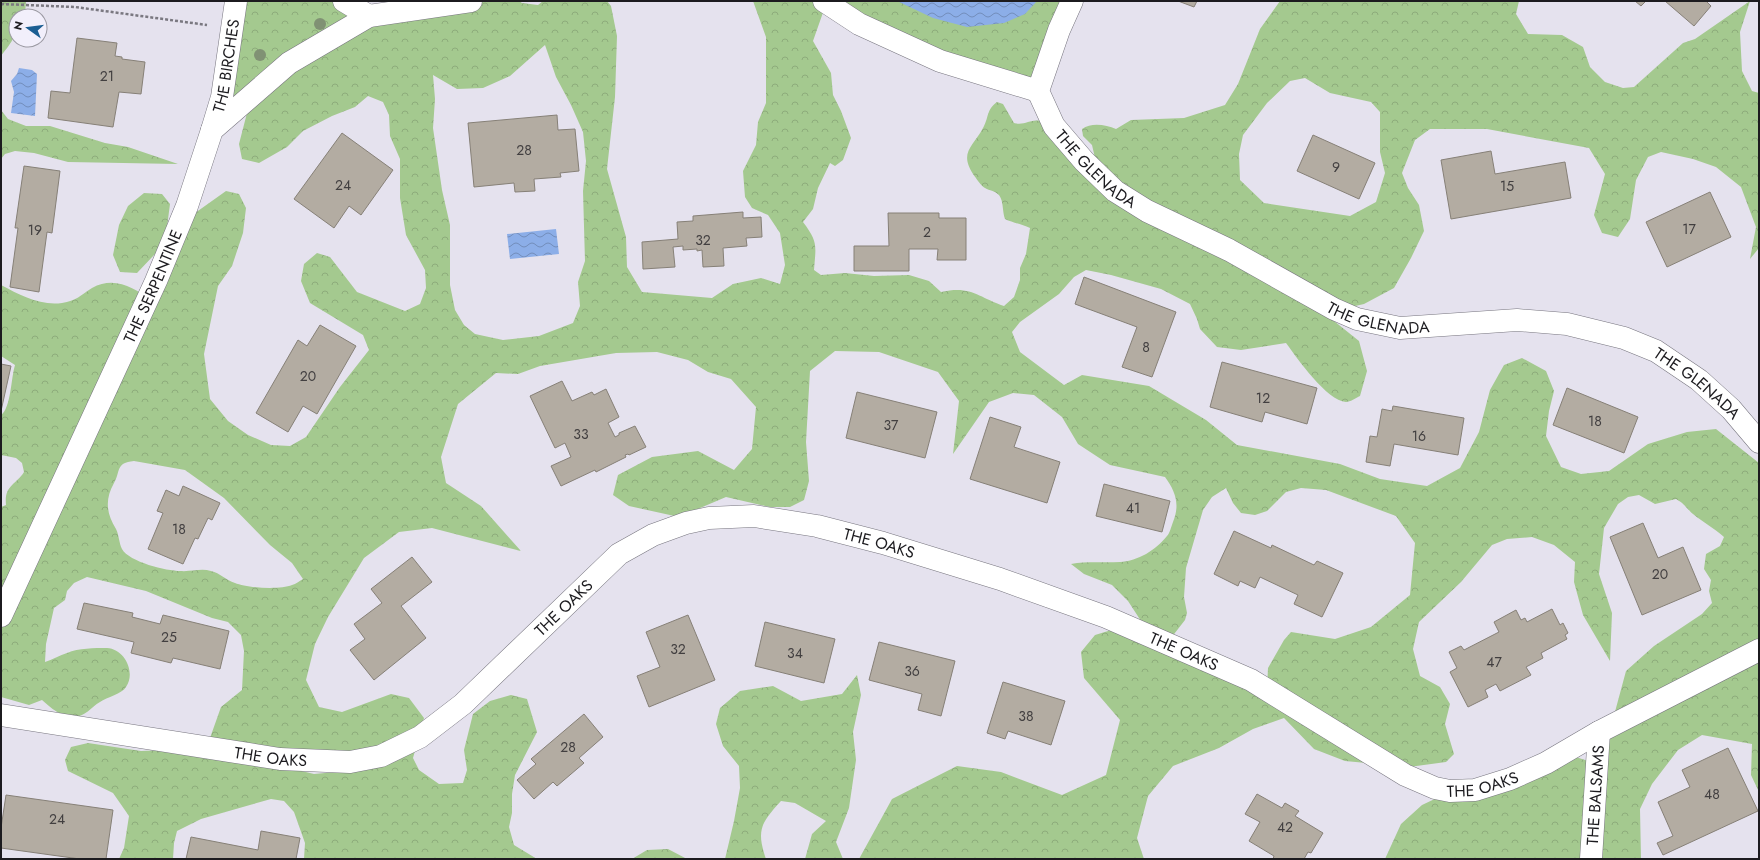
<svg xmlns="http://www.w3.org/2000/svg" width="1760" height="860" font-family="Jost,sans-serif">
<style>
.forest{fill:url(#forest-crowns);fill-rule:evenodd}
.water{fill:url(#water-waves)}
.building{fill:#b3aca2;stroke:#868077}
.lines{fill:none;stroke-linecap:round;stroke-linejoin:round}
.minor-casing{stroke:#77757f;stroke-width:23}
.path{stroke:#7a7880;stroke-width:2.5;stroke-dasharray:3 2;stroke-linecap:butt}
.minor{stroke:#fff;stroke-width:22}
.tree{fill:#809174}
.labels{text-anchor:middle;stroke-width:3;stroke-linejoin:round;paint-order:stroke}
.number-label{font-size:14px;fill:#423f40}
.street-label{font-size:16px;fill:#1c1b1f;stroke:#f2effb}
</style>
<defs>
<pattern id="forest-crowns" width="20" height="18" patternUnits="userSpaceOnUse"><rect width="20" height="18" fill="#a4c98f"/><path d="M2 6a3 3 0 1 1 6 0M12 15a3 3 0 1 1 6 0" fill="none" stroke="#8dac7b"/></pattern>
<pattern id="water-waves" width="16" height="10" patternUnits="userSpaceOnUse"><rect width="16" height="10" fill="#8caee8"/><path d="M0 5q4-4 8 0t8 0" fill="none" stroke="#728dbb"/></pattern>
</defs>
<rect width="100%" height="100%" fill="#e5e2ee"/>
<g class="forest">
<path d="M 1,1 L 26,1 L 25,15 L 16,16 C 16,38 14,39 1,56 Z"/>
<path d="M 236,1 L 344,1 L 369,16 L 471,1 L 519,1 L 522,3 L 538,5 L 543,1 L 607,1 L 611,6 L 617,36 L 615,97 L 607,169 L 626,237 L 627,267 L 642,292 L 712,298 L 733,284 L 761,278 L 780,284 L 785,265 L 780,233 L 768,215 L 752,208 L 745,197 L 743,171 L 756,145 L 758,122 L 766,103 L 766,37 L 753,1 L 1072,1 L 1038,91 L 826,4 L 813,41 L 831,73 L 833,95 L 841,111 L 851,138 L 843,160 L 835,166 L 830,163 L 818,188 L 813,209 L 803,222 C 818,242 816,245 814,270 L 821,275 L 845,273 L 874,276 L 909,275 L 929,281 L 941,292 C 971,285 978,297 1004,306 L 1014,297 L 1020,280 L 1020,268 L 1026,254 L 1030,228 C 1022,224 1013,223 1005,219 C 1002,211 1004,202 999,195 C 994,190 990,191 985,188 C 981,186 976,178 973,174 C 959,152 973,147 983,128 C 989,118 986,110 997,102 L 1003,104 L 1014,123 C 1026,126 1032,117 1044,122 L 1095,158 L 1092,145 L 1083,136 L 1082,129 C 1092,122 1106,125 1116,129 L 1131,120 L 1184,118 L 1225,105 L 1238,84 L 1260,29 L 1280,1 L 1519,1 L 1516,14 L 1528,34 L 1562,35 L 1583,47 L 1590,67 L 1605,82 L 1623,88 L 1634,87 L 1683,43 L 1695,39 L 1750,1 L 1740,32 L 1742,71 L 1752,91 L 1759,93 L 1759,248 L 1750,259 L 1756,227 L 1741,187 L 1716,167 L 1693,159 L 1661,152 L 1648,157 L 1636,180 L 1630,219 L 1618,237 L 1602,233 L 1594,215 L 1605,174 L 1589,148 L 1487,129 L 1430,129 L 1415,140 L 1402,173 L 1408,188 L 1419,205 L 1424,231 L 1411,258 L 1394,288 L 1364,304 L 1324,313 L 1359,341 L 1367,371 L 1360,396 C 1356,398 1350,402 1346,402 C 1327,401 1297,358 1286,343 L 1241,350 L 1217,347 L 1200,329 L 1197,319 L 1190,304 L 1161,289 L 1111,275 L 1086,270 L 1074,277 L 1059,294 L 1020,322 L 1012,332 L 1020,352 L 1064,385 L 1082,375 L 1149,386 L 1206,420 L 1237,445 L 1340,464 L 1380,479 L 1427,486 L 1460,468 L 1479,432 L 1490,390 L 1504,365 L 1522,358 L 1546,371 L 1554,391 L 1549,411 L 1546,436 L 1561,467 L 1581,474 L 1609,471 L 1648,444 L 1687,432 L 1716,429 L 1759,463 L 1759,792 L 1751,775 L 1752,744 L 1702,735 L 1678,750 L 1652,784 L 1640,809 L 1641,859 L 1385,859 L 1401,824 L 1422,805 L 1441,796 L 1573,756 L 1588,761 L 1609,734 L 1626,671 L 1654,646 L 1702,614 L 1712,603 L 1709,591 L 1711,580 L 1704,569 L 1706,554 L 1720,546 L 1724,537 C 1714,528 1703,522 1693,514 C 1686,508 1685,504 1676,499 L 1655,504 L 1639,495 L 1628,497 L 1618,504 L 1604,528 L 1599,574 L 1612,613 L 1610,661 L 1583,615 L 1574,582 L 1575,562 L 1554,545 L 1532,537 L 1507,539 L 1492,545 L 1461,582 L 1419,622 L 1413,649 L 1420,676 L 1440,687 L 1450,704 L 1445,724 L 1454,754 L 1446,762 L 1409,767 L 1345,761 L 1314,749 L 1284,718 L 1253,729 L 1219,748 L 1173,766 L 1148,796 L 1137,838 L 1144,859 L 859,859 L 892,799 L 957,766 L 1001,772 L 1062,795 L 1106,775 L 1120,720 L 1084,678 L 1081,652 L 1095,635 L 1141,621 L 1128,601 L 1112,585 L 1084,574 L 1071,564 C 1087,561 1103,563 1120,562 C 1138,561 1156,550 1167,536 C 1170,533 1171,527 1173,522 C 1180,505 1176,492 1165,477 L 1110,465 L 1078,444 L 1062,417 L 1034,395 L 1013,393 L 989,402 L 953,454 L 959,401 L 938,372 L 879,352 L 835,351 L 810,371 L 806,442 L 809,481 L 804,500 L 790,507 L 770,507 L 726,497 L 679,517 L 629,506 L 613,495 L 618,475 L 652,457 L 698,451 L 734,470 L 752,449 L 756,407 L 731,379 L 708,372 L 688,360 L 657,352 L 616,353 L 540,366 L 518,374 L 496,373 L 458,404 L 441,457 L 446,483 L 481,506 L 521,551 L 432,528 L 399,532 L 364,558 L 328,617 L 315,644 L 306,680 L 319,707 L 342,712 L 391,694 L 409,698 L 424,718 L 413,758 L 419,770 L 439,784 L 463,783 L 467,770 L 464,750 L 473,714 L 490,701 L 511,695 L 527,699 L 537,732 L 515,775 L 512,794 L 512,813 L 509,827 L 514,845 L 537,859 L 304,859 L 305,843 L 294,812 L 284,801 L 271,799 L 201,819 L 177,831 L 174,843 L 173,859 L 119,859 L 124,848 L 129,816 L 113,793 L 68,771 L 65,760 L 71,747 L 88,743 L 141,751 L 215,748 L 210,738 L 221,707 L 242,690 L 244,651 L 241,635 L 228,622 L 212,618 L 146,591 L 87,577 L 74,583 L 67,591 L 65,600 L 54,608 L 46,644 L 45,662 C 52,660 60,655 67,653 C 79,648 94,648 107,648 C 125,649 136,673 126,687 C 122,694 107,697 100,702 C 91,707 85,717 74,717 C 61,717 51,708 42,700 L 29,705 L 1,697 L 1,507 L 6,505 C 4,485 16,485 24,472 L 22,463 L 16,458 L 1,455 L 1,415 C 11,408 11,378 15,365 L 1,356 L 1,285 C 20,295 40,306 62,303 C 76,301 81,295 92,288 C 114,276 134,287 151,301 L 166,267 L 155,254 L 137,273 L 120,272 L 113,255 L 119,225 L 128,206 L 144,193 L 162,194 L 170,204 L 167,227 L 188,218 L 226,191 L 239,194 L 246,208 L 243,233 L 232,266 L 218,286 L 204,354 L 210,399 L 228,421 L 248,435 L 271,445 L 290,446 L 306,437 L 340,387 L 369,350 L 363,335 L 310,303 L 301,281 L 304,264 L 317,253 L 330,257 L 357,292 L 405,311 L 420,304 L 426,288 L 425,270 L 406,235 L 400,198 L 400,159 L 390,136 L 389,115 L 383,102 L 368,96 L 355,107 L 332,116 L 303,131 L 287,147 L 259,163 L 242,159 L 239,144 L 247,113 L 212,130 ZM 545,45 L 556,77 L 571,105 L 583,132 L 586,161 L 583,191 L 585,261 L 578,282 L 580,306 L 573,323 L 539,336 L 503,340 L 475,334 L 464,325 L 455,310 L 450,285 L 450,225 L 442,190 L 433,128 L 435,99 L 433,75 L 457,89 L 483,88 L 510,76 ZM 1305,78 L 1330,93 L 1371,102 L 1380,112 L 1380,152 L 1385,173 L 1376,202 L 1350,216 L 1264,203 L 1240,180 L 1239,154 L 1243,135 L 1267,103 L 1290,81 ZM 134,461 L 185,470 L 224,498 L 270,545 L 292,563 L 303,579 C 299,581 296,584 292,585 C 280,590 247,588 235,583 C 226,580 220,573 211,571 C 201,568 191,572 180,571 C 167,571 129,562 122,549 C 119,543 119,535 116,529 C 106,513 105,499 114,483 C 121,471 115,463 134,461 ZM 1226,488 L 1233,503 L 1241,513 L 1255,515 L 1267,511 L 1286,492 L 1301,488 L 1326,490 L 1396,516 L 1415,543 L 1410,595 L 1371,627 L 1335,639 L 1291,632 L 1284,640 L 1268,668 L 1267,689 L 1171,638 L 1185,620 L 1187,613 L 1184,597 L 1186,568 L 1203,510 L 1212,497 ZM 285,767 L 336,772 L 314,774 Z"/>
<path d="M 1,110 L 8,119 L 26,126 L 50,126 L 105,143 L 128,147 L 178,164 L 68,162 L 34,153 L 15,151 L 5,154 L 1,159 Z"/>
<path d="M 857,675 L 861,695 L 853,732 L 856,760 L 849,808 L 836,842 L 843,859 L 805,859 L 812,834 L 826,821 L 795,803 L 781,801 C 761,823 756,830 766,859 L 725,859 L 734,821 L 740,788 L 739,766 L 723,746 L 716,724 L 720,708 L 740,691 L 773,686 L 801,701 L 842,694 Z"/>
<path d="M 668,849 L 687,859 L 632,859 L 647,850 Z"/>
</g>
<g class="water">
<path d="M 897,1 L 1037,1 L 1025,14 L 1004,23 L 967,27 L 933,18 Z"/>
<path d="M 19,68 L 32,70 L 37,74 L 35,116 L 11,113 L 14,92 L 11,81 L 17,74 Z"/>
<path d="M 556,229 L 559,254 L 510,259 L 507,234 Z"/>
</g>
<g class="building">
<path d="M 1178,1 L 1197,1 L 1194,7 Z"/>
<path d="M 1635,1 L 1646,1 L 1641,6 Z"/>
<path d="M 1665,1 L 1706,1 L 1711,6 L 1694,26 Z"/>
<path d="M 77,38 L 117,43 L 115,56 L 122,57 L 122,59 L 145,62 L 141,94 L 119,92 L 113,127 L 48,118 L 51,91 L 70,93 Z"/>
<path d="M 557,115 L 558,130 L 575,129 L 579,171 L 560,173 L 561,177 L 534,179 L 535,191 L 515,192 L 514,183 L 474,187 L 468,123 Z"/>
<path d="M 342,133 L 393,170 L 361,215 L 349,206 L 334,228 L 294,199 Z"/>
<path d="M 1313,135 L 1375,163 L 1359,199 L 1297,171 Z"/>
<path d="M 1491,151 L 1495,174 L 1565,162 L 1571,198 L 1451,219 L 1441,160 Z"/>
<path d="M 24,166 L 60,171 L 52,233 L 47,232 L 39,292 L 10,287 L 18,228 L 15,228 Z"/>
<path d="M 1710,192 L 1731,237 L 1667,267 L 1646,222 Z"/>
<path d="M 743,212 L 743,218 L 761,217 L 762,237 L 746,238 L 747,246 L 723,248 L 724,266 L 703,267 L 702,250 L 697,251 L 697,249 L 683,250 L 683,246 L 673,247 L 675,267 L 643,269 L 642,242 L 678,239 L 677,222 L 693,221 L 693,216 Z"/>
<path d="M 888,213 L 939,213 L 939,218 L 966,218 L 966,260 L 937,260 L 938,249 L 909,249 L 909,271 L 854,271 L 854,246 L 889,246 Z"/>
<path d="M 1084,277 L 1176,312 L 1152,377 L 1122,367 L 1137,327 L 1075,304 Z"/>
<path d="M 320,325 L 356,346 L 317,414 L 303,406 L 288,432 L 256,413 L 298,340 L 307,346 Z"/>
<path d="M 1222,362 L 1317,388 L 1307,424 L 1265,412 L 1262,422 L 1210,407 Z"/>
<path d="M 1,364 L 11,366 L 1,411 Z"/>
<path d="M 562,381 L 572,401 L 592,392 L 594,395 L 606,389 L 619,417 L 608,423 L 615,437 L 619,435 L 619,433 L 635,426 L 646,447 L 629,455 L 628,454 L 625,455 L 626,457 L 596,472 L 595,470 L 561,486 L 551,466 L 571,457 L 565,443 L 555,448 L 530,396 Z"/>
<path d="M 1567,388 L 1638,417 L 1624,453 L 1553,425 Z"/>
<path d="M 857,392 L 937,412 L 925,458 L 846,438 Z"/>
<path d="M 1393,406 L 1464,418 L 1458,455 L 1394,444 L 1390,466 L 1366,462 L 1370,436 L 1377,437 L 1382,409 L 1392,411 Z"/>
<path d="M 990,417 L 1021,427 L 1014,447 L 1060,462 L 1047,503 L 970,479 Z"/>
<path d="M 1104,484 L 1170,501 L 1162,532 L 1096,516 Z"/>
<path d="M 183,486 L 220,503 L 212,520 L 208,518 L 198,539 L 195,538 L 183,564 L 148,549 L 163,513 L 157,511 L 166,490 L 179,496 Z"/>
<path d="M 1643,523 L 1658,558 L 1683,547 L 1701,590 L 1642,615 L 1610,537 Z"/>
<path d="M 1234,531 L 1271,548 L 1272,545 L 1314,565 L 1317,561 L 1343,573 L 1322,617 L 1294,604 L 1298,595 L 1260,577 L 1255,588 L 1240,581 L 1238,586 L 1214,574 Z"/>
<path d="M 412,557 L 432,582 L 401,606 L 426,638 L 374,680 L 350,650 L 365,639 L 354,624 L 382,603 L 371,589 Z"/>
<path d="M 84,603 L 133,613 L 132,617 L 160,624 L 163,615 L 229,631 L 220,669 L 173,658 L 171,663 L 131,653 L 134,642 L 77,629 Z"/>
<path d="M 1552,609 L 1560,625 L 1563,623 L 1568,633 L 1565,635 L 1567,639 L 1541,653 L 1543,658 L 1526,667 L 1531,675 L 1500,691 L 1496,684 L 1485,690 L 1488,697 L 1468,707 L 1450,672 L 1457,668 L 1449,652 L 1461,646 L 1464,650 L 1499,632 L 1494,622 L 1516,610 L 1521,620 L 1525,618 L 1527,622 Z"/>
<path d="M 688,615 L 715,680 L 649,707 L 637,676 L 660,667 L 646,632 Z"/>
<path d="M 765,622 L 835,639 L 824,683 L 755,666 Z"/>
<path d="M 879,642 L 955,661 L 941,716 L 918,710 L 922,694 L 869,680 Z"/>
<path d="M 1003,682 L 1065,701 L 1051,745 L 1008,731 L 1005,739 L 987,733 Z"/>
<path d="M 584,714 L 603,737 L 579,758 L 584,763 L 557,786 L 553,782 L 534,799 L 517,780 L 536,764 L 531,759 Z"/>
<path d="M 1728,748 L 1758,811 L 1663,855 L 1657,843 L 1673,836 L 1658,802 L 1690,787 L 1682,770 Z"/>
<path d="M 1257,794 L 1282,808 L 1285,803 L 1299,811 L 1295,816 L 1323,833 L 1311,853 L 1308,852 L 1304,859 L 1273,859 L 1274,856 L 1249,841 L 1260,822 L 1245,814 Z"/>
<path d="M 6,795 L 113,810 L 106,859 L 80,859 L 1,848 L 1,828 Z"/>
<path d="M 261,831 L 300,838 L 296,859 L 186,859 L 191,837 L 258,850 Z"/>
</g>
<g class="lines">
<defs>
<g id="minor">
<path d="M 344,1 L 369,16"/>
<path d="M 824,1 L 859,24 L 940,61 L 1038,91"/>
<path id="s1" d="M 1072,1 L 1059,30 L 1038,91 L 1054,126 L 1084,161 L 1115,191 L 1147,211 L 1229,250 L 1334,309 L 1357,319 L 1400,328 L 1517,320 L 1567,324 L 1624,338 L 1656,351 L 1699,380 L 1731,409 L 1759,442"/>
<path id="s2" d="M 212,130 L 222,97 L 236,1"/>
<path id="s3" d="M 1,616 L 156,281 L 187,206 L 212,130 L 289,63 L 369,16 L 471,1"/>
<path id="s4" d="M 1,715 L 280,759 L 350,762 L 381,756 L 420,737 L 463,704 L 619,554 L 653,535 L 686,523 L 709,518 L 754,516 L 817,526 L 883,543 L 1000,579 L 1106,617 L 1251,680 L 1405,775 L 1435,788 L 1450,791 L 1475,790 L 1510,779 L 1546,763 L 1599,732 L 1759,650"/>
<path id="s5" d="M 1591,859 L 1599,732"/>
</g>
</defs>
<use href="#minor" class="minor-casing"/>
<path class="path" d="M 1,4 L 75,7 L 207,25"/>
<use href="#minor" class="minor"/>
</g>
<g class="tree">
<circle cx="320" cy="24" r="6"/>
<circle cx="260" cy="55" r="6"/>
</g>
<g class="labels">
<g class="number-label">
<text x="107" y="81">21</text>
<text x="524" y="155">28</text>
<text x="1336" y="172">9</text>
<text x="343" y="190">24</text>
<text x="1507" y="191">15</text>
<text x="1689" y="234">17</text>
<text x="35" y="235">19</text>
<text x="927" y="237">2</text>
<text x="703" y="245">32</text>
<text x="1146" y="352">8</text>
<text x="308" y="381">20</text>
<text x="1263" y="403">12</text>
<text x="1595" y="426">18</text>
<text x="891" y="430">37</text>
<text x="581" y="439">33</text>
<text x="1419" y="441">16</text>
<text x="1133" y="513">41</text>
<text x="179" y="534">18</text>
<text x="1660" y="579">20</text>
<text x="169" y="642">25</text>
<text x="678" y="654">32</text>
<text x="795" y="658">34</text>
<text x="1494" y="667">47</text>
<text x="912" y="676">36</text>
<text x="1026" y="721">38</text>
<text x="568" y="752">28</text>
<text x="1712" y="799">48</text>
<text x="57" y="824">24</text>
<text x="1285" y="832">42</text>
</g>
<g class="street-label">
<text dy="6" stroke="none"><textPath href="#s2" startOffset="66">THE BIRCHES</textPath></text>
<text dy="6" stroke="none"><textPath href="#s1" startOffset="195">THE GLENADA</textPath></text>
<text dy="6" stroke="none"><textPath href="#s3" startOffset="363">THE SERPENTINE</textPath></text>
<text dy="6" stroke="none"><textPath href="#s1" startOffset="519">THE GLENADA</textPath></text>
<text dy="6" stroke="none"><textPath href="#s1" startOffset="855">THE GLENADA</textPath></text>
<text dy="6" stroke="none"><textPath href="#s4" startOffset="969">THE OAKS</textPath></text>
<text dy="6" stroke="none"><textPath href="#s4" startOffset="621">THE OAKS</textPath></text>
<text dy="6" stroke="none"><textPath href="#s4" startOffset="1293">THE OAKS</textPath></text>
<text dy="6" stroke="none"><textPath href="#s4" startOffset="273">THE OAKS</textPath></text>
<text dy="6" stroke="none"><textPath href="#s4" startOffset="1628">THE OAKS</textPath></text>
<text dy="6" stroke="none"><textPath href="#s5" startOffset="64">THE BALSAMS</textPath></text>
</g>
</g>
<rect width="1760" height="860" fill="none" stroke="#1c1b1f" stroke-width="4"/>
<g transform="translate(28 28) rotate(284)"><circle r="19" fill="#f2effb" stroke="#9c9aa3"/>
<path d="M0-3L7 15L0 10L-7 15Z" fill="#1b5e93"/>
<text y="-6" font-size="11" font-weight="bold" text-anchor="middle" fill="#1c1b1f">N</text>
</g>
</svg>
